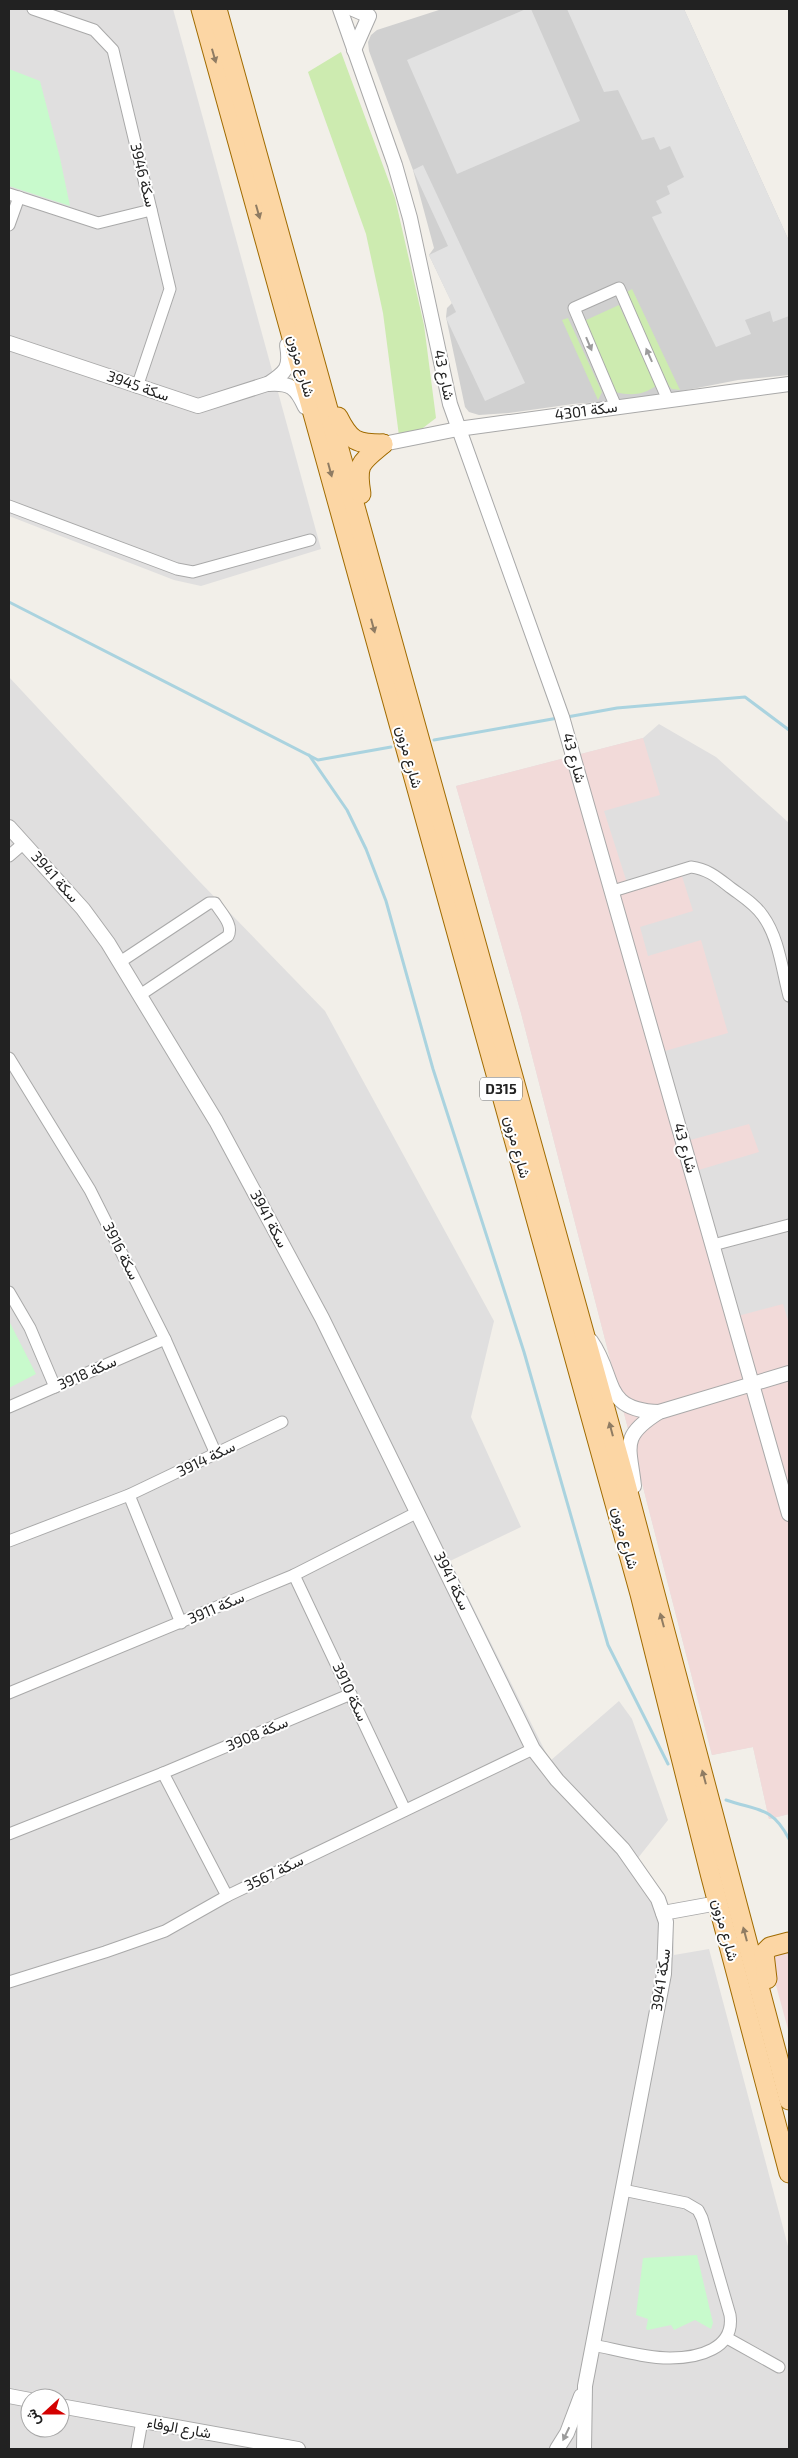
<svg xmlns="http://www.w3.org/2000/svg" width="798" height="2458" font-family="'Exo 2',Vazirmatn,sans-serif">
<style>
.residential{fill:#e0dfdf;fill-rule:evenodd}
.commercial{fill:#f2dad9}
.religious{fill:#d0d0d0}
.grass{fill:#cdebb0}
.park{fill:#c8facc}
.parking{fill:#e2e2e2}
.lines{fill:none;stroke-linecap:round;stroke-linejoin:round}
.stream{stroke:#aad3df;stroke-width:3}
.minor-casing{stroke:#a9a9a9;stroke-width:13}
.tertiary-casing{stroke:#a9a9a9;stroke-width:16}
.primary-casing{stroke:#a06b00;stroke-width:21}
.minor{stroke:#fff;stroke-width:11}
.tertiary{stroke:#fff;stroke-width:14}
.primary{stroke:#fcd6a4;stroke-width:19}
.oneway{fill:#8f7c63}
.oneway2{fill:#9c9c9c}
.labels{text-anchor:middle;stroke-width:4;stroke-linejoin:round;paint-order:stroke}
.shield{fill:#fff;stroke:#646464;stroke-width:1}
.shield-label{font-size:14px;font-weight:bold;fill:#222}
.street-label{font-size:15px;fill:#222;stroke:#fff}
</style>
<rect width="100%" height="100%" fill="#f2efe9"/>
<g class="residential">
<path d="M 9,9 L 173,9 L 321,549 L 201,586 L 174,580 L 9,516 Z"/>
<path d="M 9,677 L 199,881 L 325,1011 L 494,1321 L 471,1417 L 521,1527 L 450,1561 L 550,1761 L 619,1701 L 632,1719 L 668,1820 L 638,1858 L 673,1926 L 674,1955 L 709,1949 L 789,2250 L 789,2449 L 9,2449 ZM 30,2398 L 60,2398 L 60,2428 L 30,2428 Z"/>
<path d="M 659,724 L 716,757 L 789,823 L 789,1814 L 769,1819 L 753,1747 L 712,1755 L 521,1013 L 456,786 L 643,738 Z"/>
</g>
<g class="commercial">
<path d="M 643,738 L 660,795 L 604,811 L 628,886 L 680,870 L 693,911 L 640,927 L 648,956 L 701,940 L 728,1033 L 658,1053 L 683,1142 L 749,1124 L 759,1152 L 692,1172 L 734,1317 L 783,1304 L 789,1324 L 789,1814 L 769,1819 L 753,1747 L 712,1755 L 521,1013 L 456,786 Z"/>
<path d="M 789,1938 L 789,2033 L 771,1967 L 771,1944 Z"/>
</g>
<path class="religious" d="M 442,9 L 684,9 L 789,241 L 789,375 L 738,380 L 641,399 L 573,404 L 509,413 L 479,415 L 469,412 L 465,407 L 446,317 L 447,308 L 452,303 L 429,255 L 434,248 L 413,170 L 369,51 L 368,42 L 371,35 L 377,30 Z"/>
<g class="grass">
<path d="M 341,52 L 395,198 L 424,325 L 436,418 L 419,431 L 399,436 L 383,313 L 366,234 L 308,72 Z"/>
<path d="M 632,289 L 680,390 L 672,389 L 669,386 L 625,293 Z"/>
<path d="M 619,305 L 656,386 C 642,395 632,396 615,392 L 584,321 Z"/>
<path d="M 568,318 L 602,392 L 598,400 L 562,320 Z"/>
</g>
<g class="park">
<path d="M 9,69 L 40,81 L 60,158 L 70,206 L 9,186 Z"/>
<path d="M 9,1321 L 36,1374 L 9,1388 Z"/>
<path d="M 697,2255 L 713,2323 L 711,2329 L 695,2320 L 674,2330 L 671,2325 L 648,2330 L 646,2329 L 648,2319 L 636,2315 L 643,2258 Z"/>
</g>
<g class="parking">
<path d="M 526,9 L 531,9 L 580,121 L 457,174 L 407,60 Z"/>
<path d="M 567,9 L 684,9 L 789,241 L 789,316 L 773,322 L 770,311 L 745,320 L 751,334 L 716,347 L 652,217 L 662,213 L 656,201 L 670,194 L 667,186 L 684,177 L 670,146 L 660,150 L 654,137 L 642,140 L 618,90 L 604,92 Z"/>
<path d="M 423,165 L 525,383 L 485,401 L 446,318 L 456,312 L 429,255 L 448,246 L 413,170 Z"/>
</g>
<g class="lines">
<g class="stream">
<path d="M 9,602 L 318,760 L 391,747"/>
<path d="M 567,717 L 617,708 L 745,697 L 789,730"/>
<path d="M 434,740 L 558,718"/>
<path d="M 309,755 L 347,810 L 366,849 L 386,901 L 433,1069 L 524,1352 L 608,1645 L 668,1764"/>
<path d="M 726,1800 C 758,1811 772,1806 789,1839"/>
</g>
<defs>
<g id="minor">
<path d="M 33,9 L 94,30 L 113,50 L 170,289 L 137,387"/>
<path d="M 9,194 L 98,223 L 151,210"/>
<path d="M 9,225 L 19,197"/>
<path d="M 616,407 L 574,308 L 619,288 L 668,400"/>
<path d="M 9,506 L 177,569 L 193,572 L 310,540"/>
<path d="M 9,856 L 24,843"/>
<path d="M 613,891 L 691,867 C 708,869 718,878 731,888 C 743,897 755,904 763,916 C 779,938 782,970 789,996"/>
<path d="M 120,962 L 209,903 L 215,903 C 221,913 234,925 228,936 L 140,995"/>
<path d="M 9,1058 L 90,1190 L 165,1339 L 216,1454"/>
<path d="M 713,1245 L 789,1225"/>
<path d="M 9,1292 L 30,1328 L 55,1387"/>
<path d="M 9,1407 L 165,1339"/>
<path d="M 129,1495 L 181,1623"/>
<path d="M 9,1541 L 129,1495 L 282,1422"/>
<path d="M 294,1575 L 405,1810"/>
<path d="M 9,1693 L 294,1575 L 418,1512"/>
<path d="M 163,1773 L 227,1896"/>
<path d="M 9,1834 L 163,1773 L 351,1694"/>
<path d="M 9,1982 L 105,1952 L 165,1931 L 227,1896 L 533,1749"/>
<path d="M 727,2338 L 779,2367"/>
<path d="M 593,2345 C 618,2350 645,2358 670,2358 C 698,2358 735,2349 730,2315 L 702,2218 L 698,2210 L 686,2203 L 623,2190"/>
<path d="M 137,2449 L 142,2421"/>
</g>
<g id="tertiary">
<path d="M 340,9 L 395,165 L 410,218 L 450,404 L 562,717 L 789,1514"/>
<path d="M 353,9 L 369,16 L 354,50"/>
<path d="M 9,343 L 198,406 L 267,384 C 290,382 296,387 305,407"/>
<path d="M 268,384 C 286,372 291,368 287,345"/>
<path d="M 383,444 L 458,429 L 789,384"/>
<path d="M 9,827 L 83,909 L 108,943 L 216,1121 L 322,1318 L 533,1749 L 557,1780 L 623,1849 L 658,1899 L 666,1922 L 664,1974 L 585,2386 L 584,2449"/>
<path d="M 591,1341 C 617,1378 601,1410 659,1412"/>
<path d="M 634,1486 C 630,1447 619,1437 659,1412 L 789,1373"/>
<path d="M 663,1913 L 718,1903"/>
<path d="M 9,2396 L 30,2400"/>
<path d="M 60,2406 L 298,2449"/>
<path d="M 557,2449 L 567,2433 L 581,2396"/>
</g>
<g id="primary">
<path d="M 201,9 L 640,1594 L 711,1877 L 789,2173"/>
<path d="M 217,9 L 624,1477 L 789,2100"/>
<path d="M 338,417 C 350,441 356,444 383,444"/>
<path d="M 361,494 C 356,464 360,463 383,444"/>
<path d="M 767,1979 L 764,1953 L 770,1947 L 789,1942"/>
</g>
</defs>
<use href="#minor" class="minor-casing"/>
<use href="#tertiary" class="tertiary-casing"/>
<use href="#primary" class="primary-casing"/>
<use href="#minor" class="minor"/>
<use href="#tertiary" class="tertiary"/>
<use href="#primary" class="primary"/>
</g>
<defs><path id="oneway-solid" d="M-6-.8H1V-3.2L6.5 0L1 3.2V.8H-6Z" transform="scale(1.25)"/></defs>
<g class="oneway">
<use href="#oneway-solid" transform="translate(214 56) rotate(74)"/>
<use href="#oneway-solid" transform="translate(258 212) rotate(74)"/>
<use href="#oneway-solid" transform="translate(330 470) rotate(75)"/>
<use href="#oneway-solid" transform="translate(373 626) rotate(75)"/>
<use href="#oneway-solid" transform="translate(611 1429) rotate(-105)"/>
<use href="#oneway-solid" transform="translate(662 1620) rotate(-105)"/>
<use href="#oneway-solid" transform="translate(704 1777) rotate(-105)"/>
<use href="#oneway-solid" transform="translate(745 1934) rotate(-105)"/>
</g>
<g class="oneway2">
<use href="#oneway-solid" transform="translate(589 344) rotate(67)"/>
<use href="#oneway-solid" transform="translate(649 355) rotate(-114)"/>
<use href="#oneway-solid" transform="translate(566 2434) rotate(116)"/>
</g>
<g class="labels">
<rect class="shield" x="480" y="1077.5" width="42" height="23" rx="4"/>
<g class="shield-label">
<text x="501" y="1094">D315</text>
</g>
<g class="street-label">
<text transform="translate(143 175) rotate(76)" y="5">سكة 3946</text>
<text transform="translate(301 366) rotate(74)" y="5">شارع مزون</text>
<text transform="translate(444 375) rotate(78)" y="5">شارع 43</text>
<text transform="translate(138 386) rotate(19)" y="5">سكة 3945</text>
<text transform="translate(586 411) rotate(-8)" y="5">سكة 4301</text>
<text transform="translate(409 757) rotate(75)" y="5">شارع مزون</text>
<text transform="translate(574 758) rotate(74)" y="5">شارع 43</text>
<text transform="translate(55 877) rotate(48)" y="5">سكة 3941</text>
<text transform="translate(517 1147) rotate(75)" y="5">شارع مزون</text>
<text transform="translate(685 1148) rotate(74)" y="5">شارع 43</text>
<text transform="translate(269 1219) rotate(62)" y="5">سكة 3941</text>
<text transform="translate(121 1251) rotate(63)" y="5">سكة 3916</text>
<text transform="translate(87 1373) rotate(-24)" y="5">سكة 3918</text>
<text transform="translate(206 1459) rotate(-26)" y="5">سكة 3914</text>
<text transform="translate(625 1538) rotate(75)" y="5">شارع مزون</text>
<text transform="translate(452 1581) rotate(64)" y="5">سكة 3941</text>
<text transform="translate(216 1608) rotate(-23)" y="5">سكة 3911</text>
<text transform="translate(350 1692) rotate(65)" y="5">سكة 3910</text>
<text transform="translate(257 1734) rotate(-23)" y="5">سكة 3908</text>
<text transform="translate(274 1873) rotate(-26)" y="5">سكة 3567</text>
<text transform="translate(725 1930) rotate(75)" y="5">شارع مزون</text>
<text transform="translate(661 1980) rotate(-82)" y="5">سكة 3941</text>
<text transform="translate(179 2428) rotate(10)" y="5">شارع الوفاء</text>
</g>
</g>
<rect width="798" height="2458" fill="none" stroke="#222222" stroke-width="20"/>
<g transform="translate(45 2413) rotate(249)"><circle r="24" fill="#ffffff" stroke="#a7a7a7"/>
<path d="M0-4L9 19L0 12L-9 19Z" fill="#d40000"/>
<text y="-8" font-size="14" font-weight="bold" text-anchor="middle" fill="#222222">ش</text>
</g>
</svg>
